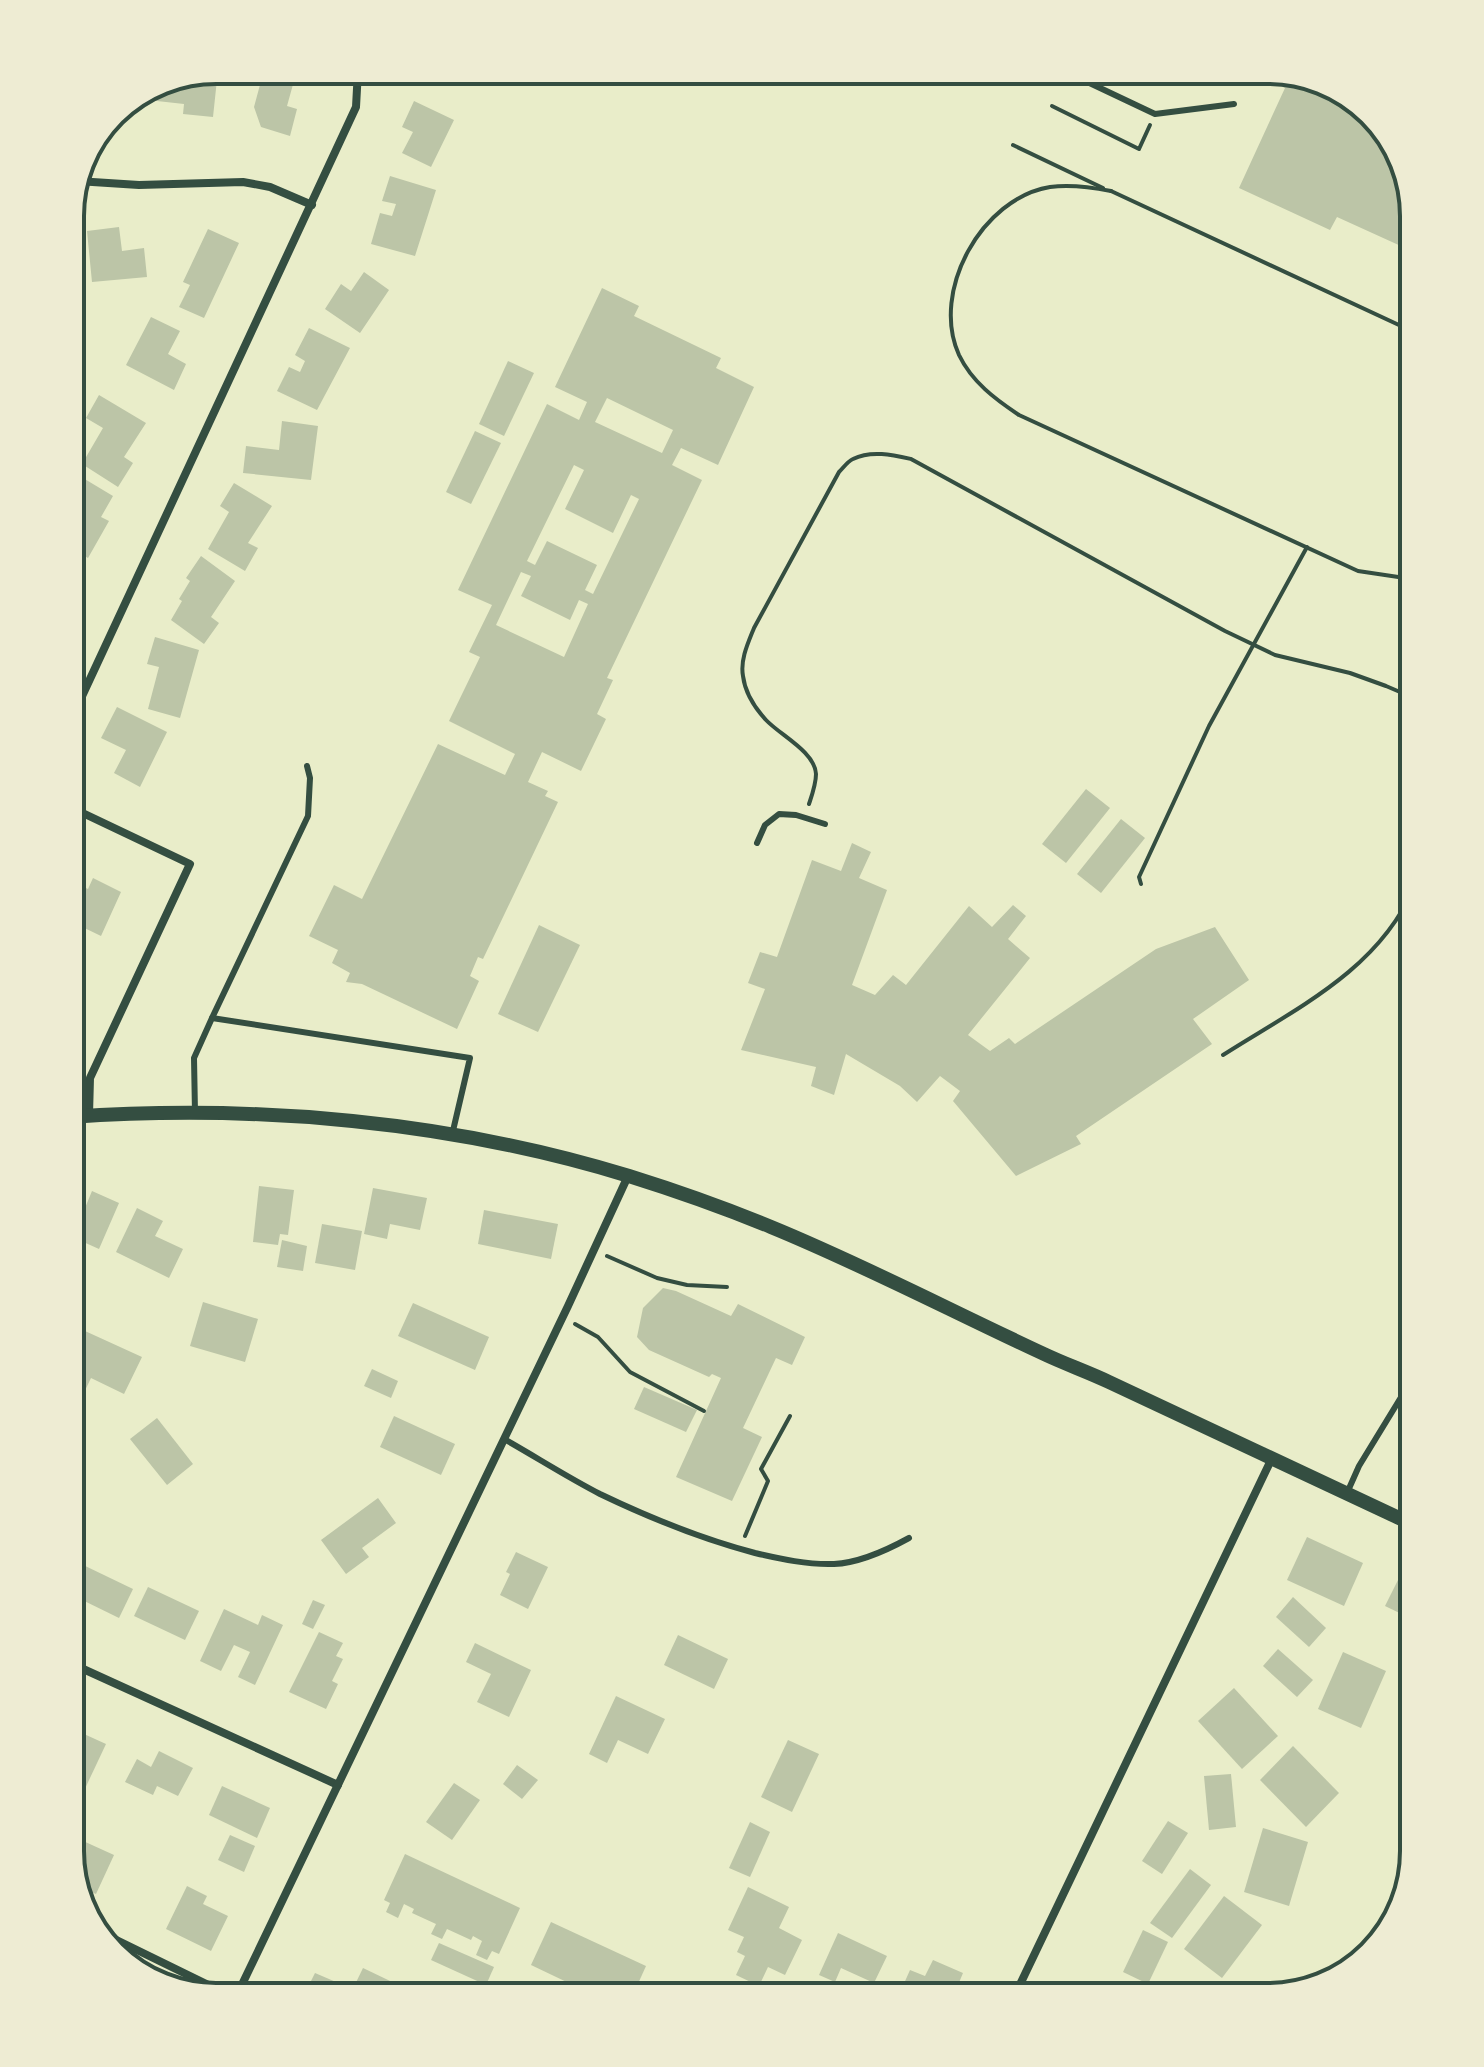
<svg xmlns="http://www.w3.org/2000/svg" width="1484" height="2067" font-family="'Open Sans',sans-serif">
<style>
.building{fill:#bcc5a7;fill-rule:evenodd}
.lines{fill:none;stroke-linecap:round;stroke-linejoin:round}
.path{stroke:#344e41;stroke-width:4}
.service{stroke:#344e41;stroke-width:6}
.minor{stroke:#344e41;stroke-width:8}
.tertiary{stroke:#344e41;stroke-width:14}
.rim{fill:none;stroke:#344e41;stroke-width:4}
</style>
<rect width="100%" height="100%" fill="#e9edc9"/>
<g class="building">
<path d="M 216,70 L 218,70 L 213,117 L 183,114 L 184,104 L 139,99 Z"/>
<path d="M 264,70 L 297,70 L 287,106 L 297,109 L 290,136 L 261,127 L 254,107 Z"/>
<path d="M 416,70 L 462,70 L 462,83 L 415,81 Z"/>
<path d="M 1280,71 L 1342,90 L 1394,142 L 1414,216 L 1414,252 L 1337,217 L 1330,230 L 1239,188 L 1285,88 L 1275,83 Z"/>
<path d="M 414,101 L 454,120 L 431,167 L 402,153 L 413,132 L 402,127 Z"/>
<path d="M 390,176 L 436,190 L 415,256 L 371,244 L 380,213 L 392,216 L 396,204 L 382,201 Z"/>
<path d="M 119,227 L 122,251 L 144,248 L 147,277 L 92,282 L 87,231 Z"/>
<path d="M 208,229 L 239,243 L 204,318 L 179,307 L 190,285 L 183,282 Z"/>
<path d="M 364,272 L 389,290 L 360,333 L 325,309 L 341,284 L 351,291 Z"/>
<path d="M 602,288 L 639,306 L 634,316 L 721,358 L 716,368 L 754,387 L 718,465 L 681,448 L 672,465 L 702,480 L 607,678 L 613,680 L 597,714 L 606,719 L 581,771 L 542,752 L 528,782 L 548,791 L 545,796 L 558,802 L 483,959 L 478,957 L 470,976 L 479,981 L 457,1029 L 362,984 L 346,982 L 350,973 L 332,963 L 338,950 L 309,936 L 334,885 L 362,899 L 438,744 L 505,775 L 515,754 L 449,721 L 480,657 L 469,652 L 492,605 L 458,590 L 547,404 L 579,420 L 587,402 L 555,387 ZM 607,398 L 673,430 L 662,453 L 595,422 ZM 574,465 L 584,470 L 565,509 L 613,533 L 631,495 L 639,499 L 593,594 L 585,590 L 597,565 L 547,541 L 535,565 L 527,561 ZM 521,572 L 531,576 L 521,596 L 570,620 L 579,600 L 588,604 L 564,657 L 496,625 Z"/>
<path d="M 151,317 L 180,331 L 168,354 L 186,364 L 174,390 L 126,365 Z"/>
<path d="M 309,328 L 350,348 L 317,410 L 277,391 L 289,367 L 300,372 L 305,361 L 295,355 Z"/>
<path d="M 508,361 L 534,373 L 504,436 L 479,424 Z"/>
<path d="M 99,395 L 146,423 L 124,457 L 133,463 L 118,487 L 82,464 L 103,428 L 86,418 Z"/>
<path d="M 282,421 L 318,426 L 311,480 L 243,473 L 246,446 L 279,450 Z"/>
<path d="M 475,431 L 501,443 L 471,504 L 446,492 Z"/>
<path d="M 83,478 L 113,496 L 101,517 L 109,521 L 88,558 L 70,547 L 70,500 Z"/>
<path d="M 234,483 L 272,506 L 248,543 L 258,548 L 245,571 L 208,549 L 229,512 L 220,506 Z"/>
<path d="M 201,556 L 235,581 L 211,617 L 219,623 L 204,644 L 171,620 L 182,601 L 179,599 L 190,581 L 186,578 Z"/>
<path d="M 70,578 L 79,583 L 70,601 Z"/>
<path d="M 155,637 L 199,650 L 180,718 L 148,709 L 159,667 L 147,664 Z"/>
<path d="M 117,707 L 167,732 L 140,787 L 114,773 L 126,750 L 101,738 Z"/>
<path d="M 1086,789 L 1110,808 L 1066,863 L 1042,844 Z"/>
<path d="M 1121,819 L 1145,838 L 1101,893 L 1077,874 Z"/>
<path d="M 852,843 L 871,852 L 859,878 L 887,890 L 852,985 L 875,995 L 893,975 L 906,985 L 969,906 L 992,927 L 1013,905 L 1026,916 L 1008,939 L 1030,958 L 968,1035 L 990,1051 L 1009,1038 L 1015,1044 L 1156,949 L 1215,927 L 1249,980 L 1193,1019 L 1212,1044 L 1076,1136 L 1081,1144 L 1016,1176 L 953,1101 L 960,1091 L 940,1076 L 917,1102 L 900,1086 L 846,1054 L 834,1095 L 811,1086 L 816,1067 L 741,1050 L 765,989 L 748,983 L 760,952 L 777,957 L 812,860 L 841,871 Z"/>
<path d="M 70,867 L 82,873 L 77,884 L 88,889 L 93,878 L 121,892 L 101,936 L 70,921 Z"/>
<path d="M 539,925 L 580,945 L 538,1032 L 498,1014 Z"/>
<path d="M 259,1186 L 294,1190 L 288,1235 L 280,1234 L 278,1245 L 253,1242 Z"/>
<path d="M 373,1188 L 427,1198 L 420,1230 L 390,1224 L 387,1239 L 364,1234 Z"/>
<path d="M 92,1191 L 119,1203 L 99,1249 L 70,1236 L 70,1201 L 85,1208 Z"/>
<path d="M 137,1208 L 163,1221 L 155,1236 L 183,1249 L 169,1278 L 116,1252 Z"/>
<path d="M 484,1210 L 558,1224 L 551,1259 L 478,1244 Z"/>
<path d="M 322,1224 L 362,1231 L 355,1270 L 315,1263 Z"/>
<path d="M 282,1240 L 307,1246 L 303,1271 L 277,1267 Z"/>
<path d="M 663,1288 L 676,1291 L 731,1316 L 738,1304 L 805,1337 L 792,1365 L 776,1358 L 743,1428 L 762,1437 L 732,1501 L 676,1477 L 721,1378 L 712,1374 L 709,1377 L 649,1350 L 637,1337 L 643,1308 Z"/>
<path d="M 203,1302 L 258,1319 L 245,1362 L 190,1346 Z"/>
<path d="M 413,1303 L 489,1337 L 475,1370 L 398,1336 Z"/>
<path d="M 85,1331 L 142,1357 L 124,1394 L 91,1378 L 79,1403 L 70,1399 L 70,1362 Z"/>
<path d="M 372,1369 L 398,1381 L 391,1398 L 364,1386 Z"/>
<path d="M 644,1387 L 697,1410 L 686,1432 L 634,1409 Z"/>
<path d="M 394,1416 L 455,1444 L 441,1475 L 380,1447 Z"/>
<path d="M 157,1418 L 193,1464 L 167,1485 L 130,1439 Z"/>
<path d="M 378,1498 L 396,1523 L 362,1548 L 369,1557 L 346,1574 L 321,1540 Z"/>
<path d="M 1307,1537 L 1363,1563 L 1344,1606 L 1287,1580 Z"/>
<path d="M 516,1552 L 548,1567 L 528,1609 L 500,1595 L 510,1574 L 506,1572 Z"/>
<path d="M 79,1563 L 133,1589 L 119,1618 L 70,1594 L 70,1582 Z"/>
<path d="M 1400,1576 L 1414,1583 L 1414,1620 L 1385,1606 Z"/>
<path d="M 148,1587 L 199,1611 L 185,1640 L 134,1616 Z"/>
<path d="M 1293,1597 L 1326,1628 L 1309,1647 L 1276,1617 Z"/>
<path d="M 313,1600 L 325,1605 L 313,1629 L 302,1624 Z"/>
<path d="M 224,1609 L 258,1625 L 262,1615 L 283,1625 L 255,1685 L 238,1677 L 250,1652 L 234,1645 L 221,1671 L 200,1661 Z"/>
<path d="M 319,1632 L 343,1643 L 336,1656 L 343,1659 L 332,1681 L 338,1684 L 326,1709 L 289,1692 Z"/>
<path d="M 678,1635 L 728,1659 L 714,1689 L 664,1665 Z"/>
<path d="M 475,1643 L 531,1670 L 509,1717 L 477,1702 L 491,1674 L 466,1662 Z"/>
<path d="M 1278,1649 L 1313,1680 L 1297,1697 L 1263,1666 Z"/>
<path d="M 1343,1652 L 1386,1671 L 1361,1728 L 1318,1709 Z"/>
<path d="M 1234,1688 L 1278,1736 L 1242,1769 L 1198,1721 Z"/>
<path d="M 616,1696 L 665,1719 L 648,1754 L 618,1740 L 607,1763 L 589,1754 Z"/>
<path d="M 84,1734 L 106,1744 L 82,1795 L 70,1789 L 70,1764 Z"/>
<path d="M 788,1740 L 819,1754 L 792,1812 L 761,1797 Z"/>
<path d="M 1293,1746 L 1339,1793 L 1306,1827 L 1260,1780 Z"/>
<path d="M 159,1751 L 193,1768 L 178,1796 L 157,1786 L 153,1795 L 125,1782 L 137,1759 L 151,1767 Z"/>
<path d="M 517,1765 L 538,1780 L 522,1799 L 503,1784 Z"/>
<path d="M 1231,1774 L 1236,1827 L 1209,1830 L 1204,1776 Z"/>
<path d="M 454,1783 L 480,1800 L 452,1840 L 426,1822 Z"/>
<path d="M 222,1786 L 270,1808 L 257,1838 L 209,1815 Z"/>
<path d="M 1168,1821 L 1188,1833 L 1162,1874 L 1142,1861 Z"/>
<path d="M 750,1822 L 770,1832 L 750,1877 L 729,1868 Z"/>
<path d="M 1263,1828 L 1308,1842 L 1289,1906 L 1244,1892 Z"/>
<path d="M 70,1835 L 114,1855 L 96,1894 L 80,1887 L 70,1851 Z"/>
<path d="M 230,1835 L 255,1846 L 244,1872 L 218,1860 Z"/>
<path d="M 405,1854 L 520,1908 L 499,1954 L 492,1951 L 487,1960 L 476,1955 L 482,1941 L 473,1936 L 471,1940 L 447,1929 L 442,1939 L 431,1934 L 436,1924 L 412,1913 L 414,1909 L 404,1904 L 398,1918 L 386,1912 L 390,1903 L 384,1900 Z"/>
<path d="M 1190,1869 L 1211,1885 L 1172,1938 L 1150,1923 Z"/>
<path d="M 187,1886 L 207,1896 L 203,1904 L 228,1916 L 211,1951 L 166,1929 Z"/>
<path d="M 748,1887 L 789,1907 L 779,1928 L 802,1940 L 785,1975 L 768,1967 L 759,1986 L 736,1975 L 745,1956 L 737,1952 L 744,1937 L 728,1930 Z"/>
<path d="M 1224,1896 L 1262,1925 L 1222,1978 L 1184,1949 Z"/>
<path d="M 551,1922 L 646,1966 L 632,1997 L 598,1997 L 531,1965 Z"/>
<path d="M 1143,1930 L 1168,1942 L 1148,1984 L 1123,1972 Z"/>
<path d="M 838,1933 L 887,1956 L 874,1983 L 841,1968 L 835,1982 L 819,1975 Z"/>
<path d="M 439,1943 L 494,1967 L 486,1985 L 431,1960 Z"/>
<path d="M 933,1960 L 963,1973 L 953,1997 L 898,1997 L 910,1970 L 925,1976 Z"/>
<path d="M 363,1968 L 411,1991 L 408,1997 L 349,1997 Z"/>
<path d="M 315,1973 L 336,1982 L 330,1997 L 303,1997 Z"/>
<path d="M 532,1983 L 562,1997 L 526,1997 Z"/>
<path d="M 1201,1984 L 1207,1997 L 1170,1997 Z"/>
</g>
<g class="lines">
<g class="path">
<path d="M 1052,106 L 1139,149 L 1150,125"/>
<path d="M 1013,145 L 1103,188"/>
<path d="M 1111,191 C 1091,187 1071,184 1050,187 C 982,198 930,291 959,355 C 972,382 995,399 1019,415 L 1358,571 L 1405,578 L 1414,575"/>
<path d="M 1111,191 L 1414,332"/>
<path d="M 809,804 C 812,795 816,784 816,774 C 815,752 780,735 766,720 C 755,708 745,693 743,676 C 740,660 748,643 754,628 L 839,472 C 843,468 848,461 853,459 C 871,450 893,455 911,459 L 1225,631 L 1275,655 L 1350,673 L 1386,686 L 1414,698"/>
<path d="M 1141,884 L 1139,877 L 1209,726 L 1307,547"/>
<path d="M 1223,1055 C 1295,1009 1379,970 1414,887"/>
<path d="M 607,1256 L 657,1278 L 687,1285 L 727,1287"/>
<path d="M 575,1324 L 598,1337 L 630,1372 L 704,1411"/>
<path d="M 745,1536 L 768,1481 L 761,1469 L 790,1416"/>
</g>
<g class="service">
<path d="M 1062,70 L 1155,114 L 1234,104"/>
<path d="M 757,843 L 765,825 L 779,814 L 796,815 L 825,824"/>
<path d="M 212,1018 L 470,1058 L 452,1135"/>
<path d="M 195,1113 L 194,1058 L 212,1018 L 308,816 L 310,778 L 307,766"/>
<path d="M 504,1439 C 536,1457 567,1477 600,1494 C 650,1518 702,1539 755,1553 C 781,1559 808,1565 834,1564 C 858,1563 889,1549 909,1538"/>
<path d="M 1347,1493 L 1359,1466 L 1414,1376"/>
</g>
<g class="minor">
<path d="M 77,181 L 139,185 L 243,182 L 270,187 L 312,205"/>
<path d="M 70,722 L 356,107 L 358,70"/>
<path d="M 70,807 L 190,864 L 90,1078 L 89,1115"/>
<path d="M 70,1663 L 338,1785"/>
<path d="M 94,1929 L 233,1997"/>
<path d="M 236,1997 L 568,1306 L 628,1176"/>
<path d="M 1014,1997 L 1272,1458"/>
</g>
<path class="tertiary" d="M 70,1117 C 257,1104 450,1121 629,1176 C 677,1191 725,1208 771,1227 C 864,1265 953,1312 1044,1354 C 1065,1364 1088,1372 1109,1382 C 1211,1429 1312,1478 1414,1525"/>
</g>
<path d="M0 0H1484V2067H0ZM216 84H1268A132 132 0 0 1 1400 216V1851A132 132 0 0 1 1268 1983H216A132 132 0 0 1 84 1851V216A132 132 0 0 1 216 84Z" fill="#eeecd3" fill-rule="evenodd"/>
<path class="rim" d="M216 84H1268A132 132 0 0 1 1400 216V1851A132 132 0 0 1 1268 1983H216A132 132 0 0 1 84 1851V216A132 132 0 0 1 216 84Z"/>
</svg>
